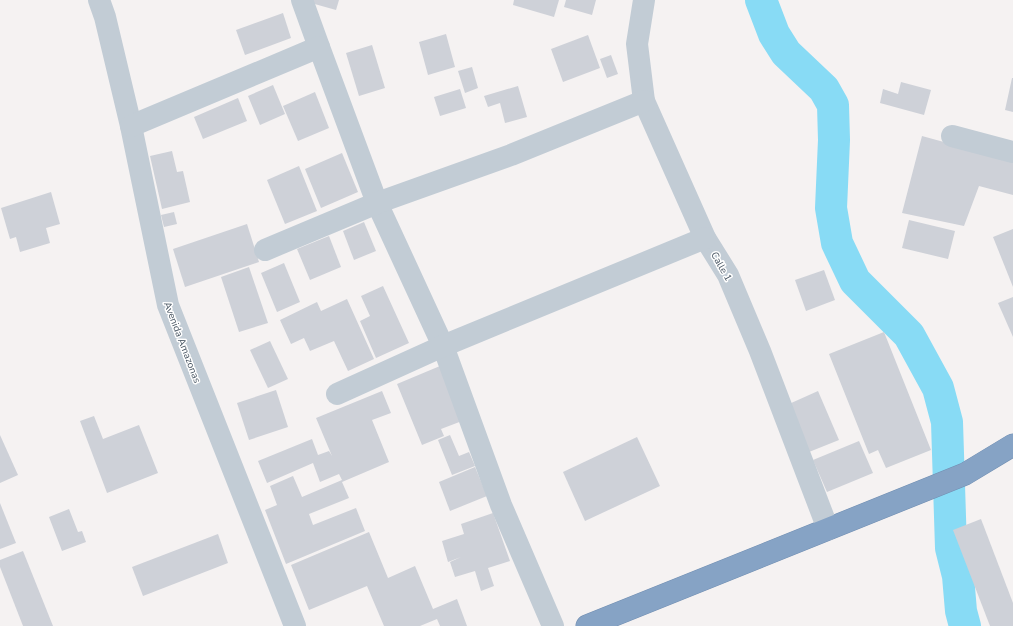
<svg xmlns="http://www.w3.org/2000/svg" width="1013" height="626" font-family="'Nunito Sans',sans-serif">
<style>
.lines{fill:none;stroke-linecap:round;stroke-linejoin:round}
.river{stroke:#88dbf5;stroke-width:32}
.building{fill:#ced1d8}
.highway-casing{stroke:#718eb1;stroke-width:23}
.minor{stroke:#c2ccd5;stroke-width:22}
.highway{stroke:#86a3c5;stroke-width:22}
.labels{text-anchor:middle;stroke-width:3;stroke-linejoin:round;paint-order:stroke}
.street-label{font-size:10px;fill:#485562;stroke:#fff}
</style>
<rect width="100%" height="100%" fill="#f5f2f2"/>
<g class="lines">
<path class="river" d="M 761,0 L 774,34 L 786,53 L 824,89 L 833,105 L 834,140 L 831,208 L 837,243 L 855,281 L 909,335 L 938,388 L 947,422 L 951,548 L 958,576 L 961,611 L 965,626"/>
</g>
<g class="building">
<path d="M 312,0 L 339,0 L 336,10 L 311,3 Z"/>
<path d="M 514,0 L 559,0 L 554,17 L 513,5 Z"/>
<path d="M 566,0 L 596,0 L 592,15 L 564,7 Z"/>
<path d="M 283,13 L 291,38 L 245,55 L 236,30 Z"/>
<path d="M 446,34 L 455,67 L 428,75 L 419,42 Z"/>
<path d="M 588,35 L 600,68 L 563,82 L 551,49 Z"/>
<path d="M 372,45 L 385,88 L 359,96 L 346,53 Z"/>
<path d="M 611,55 L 618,74 L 607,78 L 600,59 Z"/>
<path d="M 472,67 L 478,88 L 465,93 L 458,71 Z"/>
<path d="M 1012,78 L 1013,78 L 1013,112 L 1005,110 Z"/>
<path d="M 901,82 L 931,90 L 924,115 L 880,103 L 883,89 L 898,94 Z"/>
<path d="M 273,85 L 285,114 L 260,125 L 248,96 Z"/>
<path d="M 518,86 L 527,117 L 505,123 L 500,103 L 488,107 L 484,96 Z"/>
<path d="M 460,89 L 466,108 L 440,116 L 434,97 Z"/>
<path d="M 315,92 L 329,128 L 298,141 L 283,106 Z"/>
<path d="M 238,98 L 247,121 L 203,139 L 194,117 Z"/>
<path d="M 922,136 L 1013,161 L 1013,195 L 979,186 L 964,226 L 902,213 Z"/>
<path d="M 172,151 L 177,172 L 183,171 L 190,202 L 162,209 L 150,156 Z"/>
<path d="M 342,153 L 358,192 L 321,208 L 305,169 Z"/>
<path d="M 299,166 L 317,211 L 285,224 L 267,180 Z"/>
<path d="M 51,192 L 60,224 L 46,228 L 50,243 L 20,252 L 16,237 L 10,239 L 1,208 Z"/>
<path d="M 174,212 L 177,224 L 164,227 L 161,215 Z"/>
<path d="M 909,220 L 955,231 L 948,259 L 902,248 Z"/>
<path d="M 364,222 L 376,251 L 354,260 L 343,231 Z"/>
<path d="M 247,224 L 259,262 L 185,287 L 173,249 Z"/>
<path d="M 1013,229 L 1013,287 L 993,237 Z"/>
<path d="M 329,236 L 341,267 L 310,280 L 297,249 Z"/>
<path d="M 284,263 L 300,302 L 277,312 L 261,273 Z"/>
<path d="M 249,267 L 268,323 L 239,332 L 221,277 Z"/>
<path d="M 824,270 L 835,300 L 806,311 L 795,280 Z"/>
<path d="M 383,286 L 409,343 L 376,358 L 360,321 L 370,316 L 361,296 Z"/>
<path d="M 1013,297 L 1013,337 L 998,303 Z"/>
<path d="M 347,299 L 374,359 L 348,371 L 334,341 L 310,351 L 304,338 L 291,344 L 280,320 L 317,302 L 321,311 Z"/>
<path d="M 884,332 L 931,450 L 886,468 L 878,450 L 869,454 L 829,354 Z"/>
<path d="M 270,341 L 288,379 L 268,388 L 250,350 Z"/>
<path d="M 440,366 L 462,421 L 441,429 L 444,436 L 422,445 L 397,384 Z"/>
<path d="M 276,390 L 288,427 L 249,440 L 237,403 Z"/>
<path d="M 382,391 L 391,413 L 372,420 L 389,462 L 342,482 L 349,498 L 309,514 L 313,525 L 356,508 L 365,531 L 286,564 L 265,510 L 277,505 L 270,486 L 293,476 L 302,497 L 342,480 L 339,474 L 320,482 L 313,463 L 267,483 L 258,461 L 312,439 L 318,455 L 329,451 L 332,456 L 316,418 Z"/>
<path d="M 818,391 L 839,440 L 809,452 L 789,404 Z"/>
<path d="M 94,416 L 103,439 L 139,425 L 158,473 L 107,493 L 80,421 Z"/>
<path d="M 0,435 L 18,475 L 0,483 Z"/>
<path d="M 450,435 L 459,456 L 469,452 L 475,466 L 452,475 L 438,440 Z"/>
<path d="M 637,437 L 660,486 L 585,521 L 563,472 Z"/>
<path d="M 859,441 L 873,473 L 827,492 L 813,460 Z"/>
<path d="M 475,467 L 487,496 L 450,511 L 439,482 Z"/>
<path d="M 0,503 L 16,543 L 0,549 Z"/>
<path d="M 69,509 L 78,532 L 82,531 L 86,542 L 62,551 L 49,517 Z"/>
<path d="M 493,513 L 510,561 L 488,568 L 494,586 L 481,591 L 475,571 L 455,577 L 450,562 L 461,557 L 448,562 L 442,541 L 464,534 L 461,524 Z"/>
<path d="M 981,519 L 1013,603 L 1013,626 L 990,626 L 953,530 Z"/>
<path d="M 369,532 L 388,578 L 415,566 L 433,609 L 457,599 L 467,626 L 440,626 L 437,619 L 420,626 L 384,626 L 367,586 L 309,610 L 291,565 Z"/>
<path d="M 218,534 L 228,563 L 143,596 L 132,567 Z"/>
<path d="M 23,551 L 53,626 L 23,626 L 0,567 L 0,560 Z"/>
</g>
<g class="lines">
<defs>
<path id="highway" d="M 587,626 L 965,474 L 1013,445"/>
</defs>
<use href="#highway" class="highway-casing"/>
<g class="minor">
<path d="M 99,0 L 105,17 L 131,126 L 168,305 L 295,626"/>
<path d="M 302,0 L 319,47"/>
<path d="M 644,0 L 637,44 L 644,101 L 705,238 L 728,275 L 760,351 L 828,529"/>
<path d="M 131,126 L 319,47 L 377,203 L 443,346 L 501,505 L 553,626"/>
<path d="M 952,136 L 1013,152"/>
<path d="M 265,250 L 377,203 L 511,155 L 644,101"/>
<path d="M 337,394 L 443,346 L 705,238"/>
</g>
<use href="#highway" class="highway"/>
</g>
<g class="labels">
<g class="street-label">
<text transform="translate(722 266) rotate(60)" y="4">Calle 1</text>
<text transform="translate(183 342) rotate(69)" y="4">Avenida Amazonas</text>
</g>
</g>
</svg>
